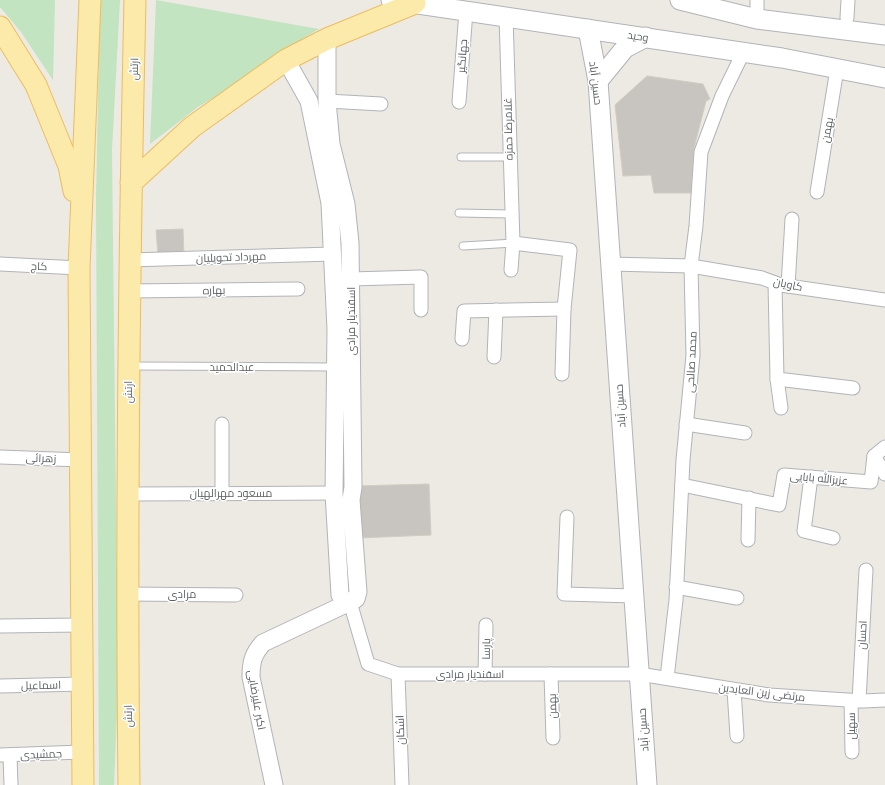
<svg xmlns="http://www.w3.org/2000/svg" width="885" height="785" font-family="Montserrat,Cairo,sans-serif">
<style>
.green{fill:#c2e4c0}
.building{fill:#c8c5c0;stroke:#d2ccc2}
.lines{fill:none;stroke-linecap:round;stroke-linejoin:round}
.service-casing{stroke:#b1b4b8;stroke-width:9}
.minor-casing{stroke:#b1b4b8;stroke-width:15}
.tertiary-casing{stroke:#b1b4b8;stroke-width:19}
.secondary-casing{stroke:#b0b3b8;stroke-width:21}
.primary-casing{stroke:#ecbd5e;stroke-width:23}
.service{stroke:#fff;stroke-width:7}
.minor{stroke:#fff;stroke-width:13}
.tertiary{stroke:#fff;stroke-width:17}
.secondary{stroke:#fff;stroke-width:19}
.primary{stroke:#fceaaa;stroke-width:21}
.labels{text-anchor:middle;stroke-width:3;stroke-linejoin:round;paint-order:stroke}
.street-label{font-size:11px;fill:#5b5f63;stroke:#fff}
</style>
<rect width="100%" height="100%" fill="#edeae3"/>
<g class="green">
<path d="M 0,0 L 55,0 L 53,80 L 21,32 L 0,7 Z"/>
<path d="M 100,0 L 120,0 L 112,150 L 118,687 L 114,785 L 99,785 L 96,199 Z"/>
<path d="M 156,0 L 319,29 L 282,51 L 238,83 L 198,107 L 150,144 Z"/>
</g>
<g class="building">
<path d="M 647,76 L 703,84 L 710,99 L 706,101 L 694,148 L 691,193 L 654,193 L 651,175 L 623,176 L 615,105 Z"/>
<path d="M 183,229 L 184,256 L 158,256 L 156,230 Z"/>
<path d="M 429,484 L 431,535 L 358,538 L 356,486 Z"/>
</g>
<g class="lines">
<defs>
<g id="service">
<path d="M 461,157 L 509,157"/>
<path d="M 459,213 L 511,214"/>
<path d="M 463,246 L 513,243"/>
<path d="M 131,366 L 335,367"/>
</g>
<g id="minor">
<path d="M 757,0 L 757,19"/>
<path d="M 506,16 L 513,243 L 511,270"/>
<path d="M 847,18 L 848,0"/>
<path d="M 327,101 L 381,104"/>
<path d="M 459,102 L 466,11"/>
<path d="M 817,192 L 837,69"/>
<path d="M 513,243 L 570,250 L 564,309 L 562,374"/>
<path d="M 129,260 L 333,254"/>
<path d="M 0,264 L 79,268"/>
<path d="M 610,264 L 691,266 L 762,278 L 781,285 L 885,300"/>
<path d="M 351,279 L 421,277 L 421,310"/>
<path d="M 775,283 L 777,379"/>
<path d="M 788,286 L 792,219"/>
<path d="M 129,291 L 298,289"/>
<path d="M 462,339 L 464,311 L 564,309"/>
<path d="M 494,357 L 496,310"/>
<path d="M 781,408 L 777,379 L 853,388"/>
<path d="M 686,424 L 745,433"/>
<path d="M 874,456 L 885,474"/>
<path d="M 0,457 L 81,460"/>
<path d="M 811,477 L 804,531 L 833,538"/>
<path d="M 682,485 L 779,505 L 784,475 L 871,482 L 874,456 L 885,447"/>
<path d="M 222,493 L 222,424"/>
<path d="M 128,494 L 334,493"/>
<path d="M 567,517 L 564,594 L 634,596"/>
<path d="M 748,540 L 749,498"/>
<path d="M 676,587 L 737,598"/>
<path d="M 128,594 L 236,595"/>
<path d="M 350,602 L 368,664 L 398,674 L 639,674 L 769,695 L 863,701 L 885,700"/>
<path d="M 0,626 L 82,625"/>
<path d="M 398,674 L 402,785"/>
<path d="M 485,674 L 486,625"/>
<path d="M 551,674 L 553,738"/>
<path d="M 667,678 L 676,600 L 683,460 L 693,355 L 691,266 L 696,226 L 701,152 L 722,96 L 743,53"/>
<path d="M 0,686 L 83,684"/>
<path d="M 734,690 L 737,736"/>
<path d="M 851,701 L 852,752"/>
<path d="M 859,701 L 866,570"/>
<path d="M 0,755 L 82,752"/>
<path d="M 10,755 L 11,785"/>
</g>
<g id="tertiary">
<path d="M 286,60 L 309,101 L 330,203 L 336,329 L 334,493 L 340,595 L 344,600 L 350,602 L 356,599 L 358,592 L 351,500 L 353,487 L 350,243 L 346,204 L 331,144 L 327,101 L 327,39"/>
<path d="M 274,785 L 251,677 C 251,662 253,654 263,643 L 350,602"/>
</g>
<g id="secondary">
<path d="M 391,0 L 782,58 L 885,78"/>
<path d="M 680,0 L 757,19 L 885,35"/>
<path d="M 588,29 L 598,81 L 647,785"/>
<path d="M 598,81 L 625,48 L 646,37"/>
</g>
<g id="primary">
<path d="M 0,27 L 36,85 L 69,166 L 74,191"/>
<path d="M 131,183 L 192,127 L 286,60 L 327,39 L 415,3"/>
<path d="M 83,785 L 79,268 L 90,0"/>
<path d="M 129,785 C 126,523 129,262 135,0"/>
</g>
</defs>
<use href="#service" class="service-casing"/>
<use href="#minor" class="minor-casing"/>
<use href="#tertiary" class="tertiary-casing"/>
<use href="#secondary" class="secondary-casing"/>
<use href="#primary" class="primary-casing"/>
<use href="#service" class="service"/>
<use href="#minor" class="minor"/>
<use href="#tertiary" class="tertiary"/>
<use href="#secondary" class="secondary"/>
<use href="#primary" class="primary"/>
</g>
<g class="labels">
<g class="street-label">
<text transform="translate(638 36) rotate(9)" y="4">وحید</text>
<text transform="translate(462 56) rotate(-86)" y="4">جهانگیر</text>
<text transform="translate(134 69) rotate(-89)" y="4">ارتش</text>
<text transform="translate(596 83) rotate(83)" y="4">حسین آباد</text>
<text transform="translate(508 129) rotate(-91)" y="4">غلامرضا حمزه</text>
<text transform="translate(827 130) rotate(-80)" y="4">بهمن</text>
<text transform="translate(231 257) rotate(-2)" y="4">مهرداد تحویلیان</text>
<text transform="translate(39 266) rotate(2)" y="4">کاج</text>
<text transform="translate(788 284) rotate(12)" y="4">کاویان</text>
<text transform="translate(214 290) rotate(-1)" y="4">بهاره</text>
<text transform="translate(351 321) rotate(-90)" y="4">اسفندیار مرادی</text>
<text transform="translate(691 362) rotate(-87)" y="4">محمد صالحی</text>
<text x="232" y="371">عبدالحمید</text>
<text transform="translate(128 392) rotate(-90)" y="4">ارتش</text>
<text transform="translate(620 406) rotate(-94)" y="4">حسین آباد</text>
<text transform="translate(41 458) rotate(2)" y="4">زهرائی</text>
<text transform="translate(819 478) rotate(5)" y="4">عزیزالله بابایی</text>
<text x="231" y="497">مسعود مهرالهیان</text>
<text x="182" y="598">مرادی</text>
<text transform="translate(862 635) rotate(-87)" y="4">احسان</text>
<text transform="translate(486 649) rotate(-89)" y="4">پارسا</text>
<text x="470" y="678">اسفندیار مرادی</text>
<text transform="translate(41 685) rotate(-1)" y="4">اسماعیل</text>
<text transform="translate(762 692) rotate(7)" y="4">مرتضی زین العابدین</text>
<text transform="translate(257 700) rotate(80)" y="4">اکبر علیرضایی</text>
<text transform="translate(552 706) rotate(-92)" y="4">بهمن</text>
<text transform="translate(128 716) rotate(-91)" y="4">ارتش</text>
<text transform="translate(851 726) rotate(-91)" y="4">سهیل</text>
<text transform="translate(400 730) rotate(-92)" y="4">اشکان</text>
<text transform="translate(643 730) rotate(-94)" y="4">حسین آباد</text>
<text transform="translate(41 754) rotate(-2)" y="4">جمشیدی</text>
</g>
</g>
</svg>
